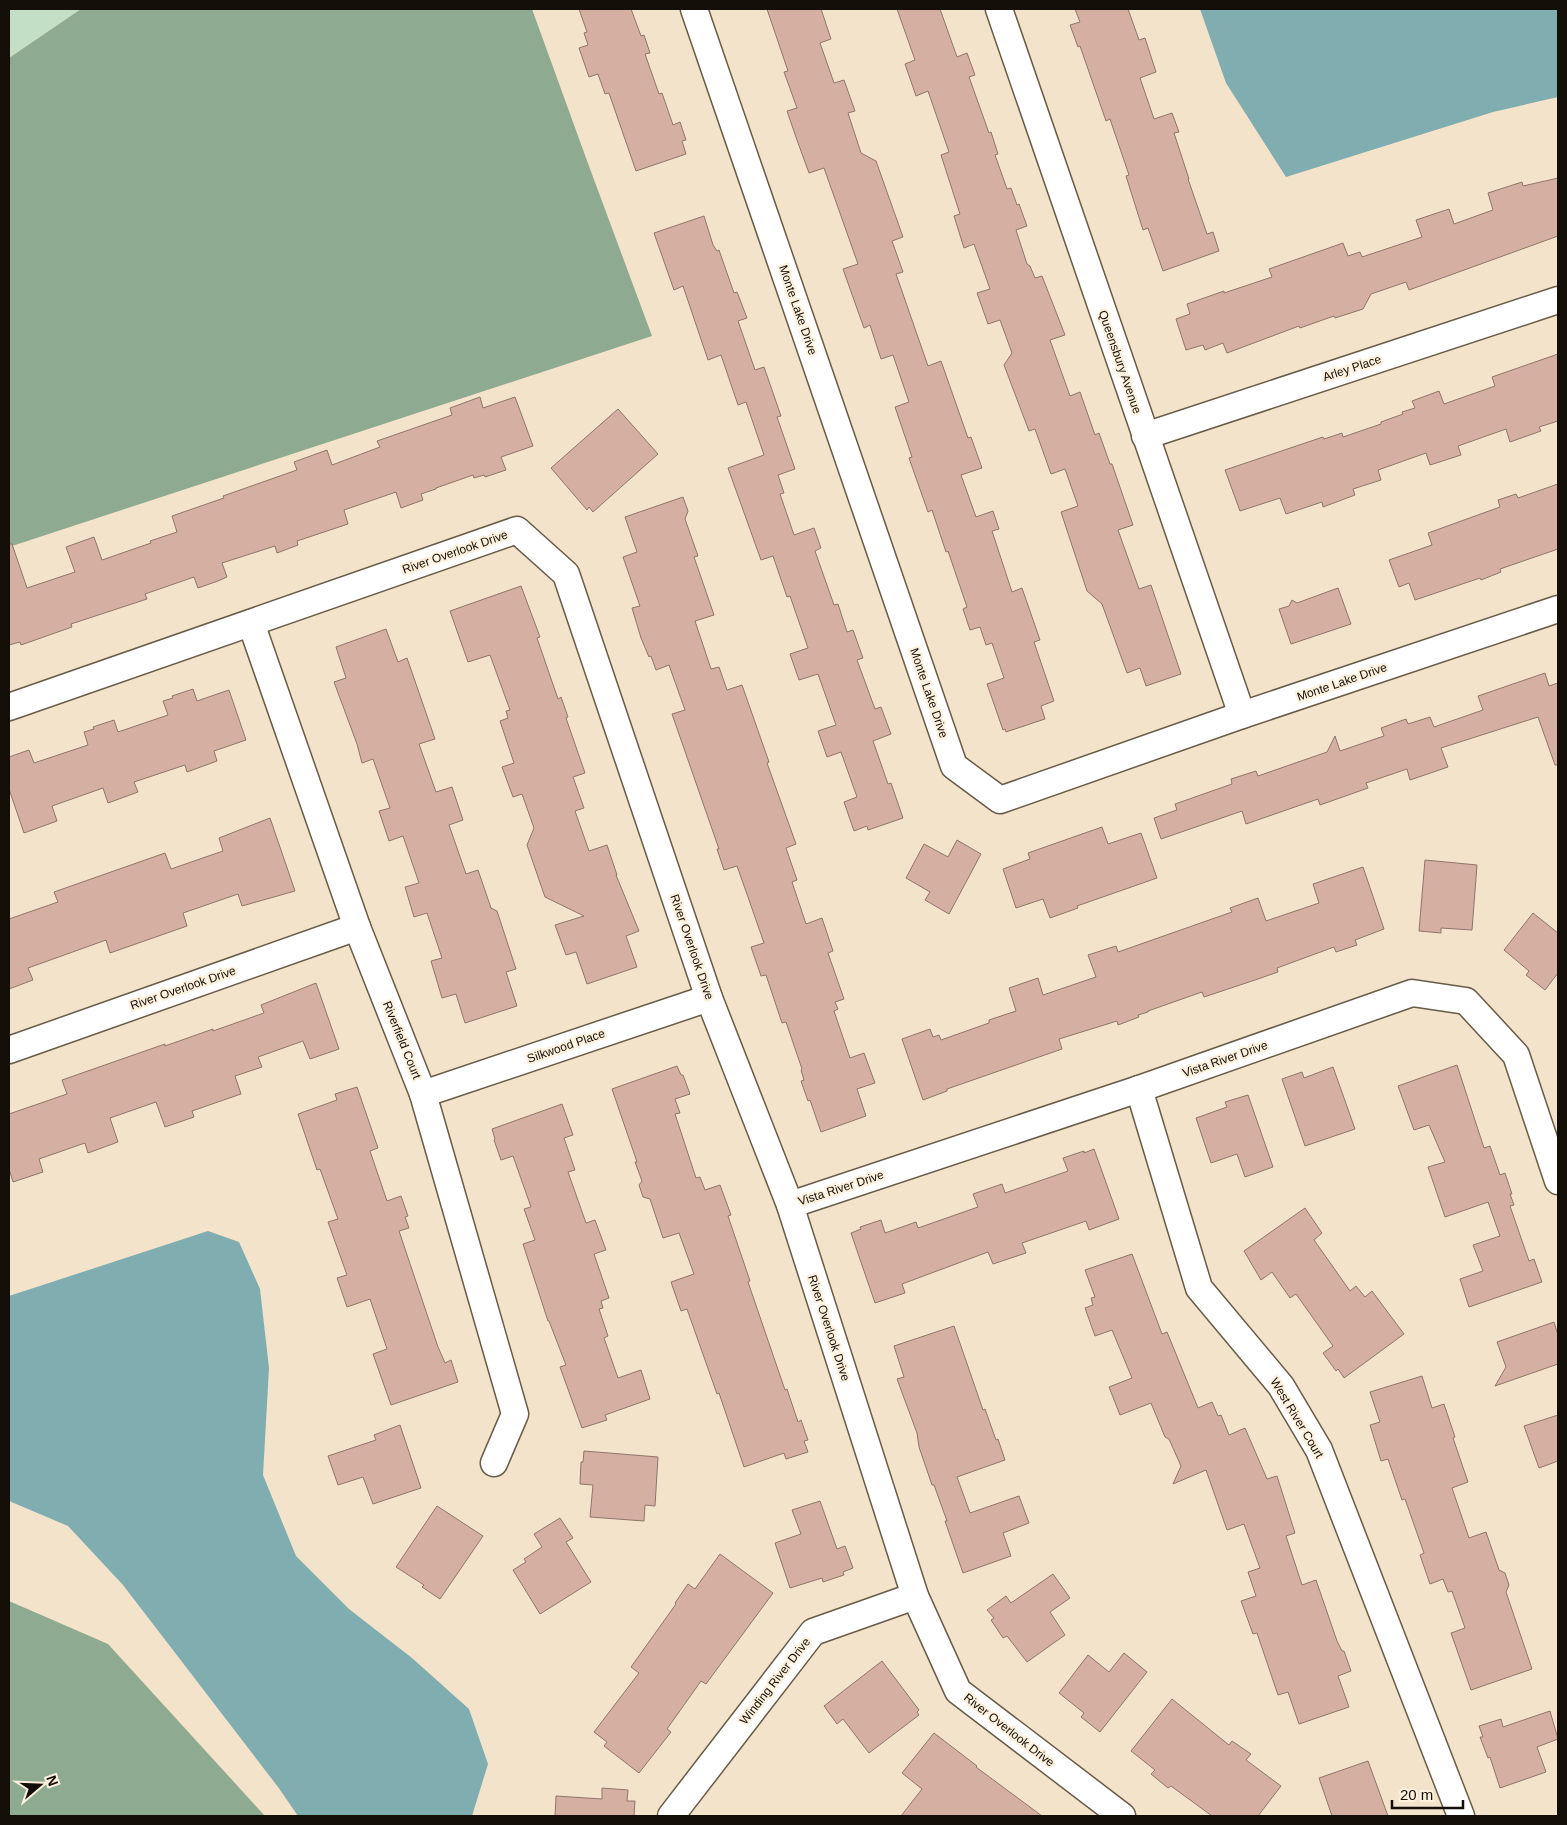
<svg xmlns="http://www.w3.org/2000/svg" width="1567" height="1825" font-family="Arial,sans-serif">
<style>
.green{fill:#c3e0c7}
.forest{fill:#8eab92}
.water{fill:#80adb0}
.building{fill:#d6afa3;stroke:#8f756d}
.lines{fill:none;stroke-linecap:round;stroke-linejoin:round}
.minor-casing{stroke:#685b47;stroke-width:29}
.minor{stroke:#fff;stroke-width:26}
.labels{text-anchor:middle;stroke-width:4.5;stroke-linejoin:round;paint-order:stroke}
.street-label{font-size:12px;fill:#130e07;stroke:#fdf1de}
</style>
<rect width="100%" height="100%" fill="#f3e3cb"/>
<path class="green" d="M 9,9 L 81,9 L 9,58 Z"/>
<g class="forest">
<path d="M 81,9 L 532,9 L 586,158 L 652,336 L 9,547 L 9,58 Z"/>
<path d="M 9,1601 L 108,1644 L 265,1816 L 9,1816 Z"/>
</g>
<g class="water">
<path d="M 1200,9 L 1558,9 L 1558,97 L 1493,112 L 1286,177 L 1226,83 Z"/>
<path d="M 208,1231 L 239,1242 L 260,1289 L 269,1368 L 263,1475 L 296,1556 L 349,1609 L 412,1658 L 469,1709 L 488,1764 L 472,1816 L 298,1816 L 278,1787 L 123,1585 L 68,1526 L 9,1501 L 9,1296 Z"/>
</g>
<g class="building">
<path d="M 579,9 L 631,9 L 641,36 L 644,35 L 650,53 L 645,54 L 659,94 L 662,93 L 673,125 L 680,122 L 686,140 L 682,141 L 686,154 L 636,171 L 609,93 L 605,94 L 598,74 L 589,77 L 579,48 L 588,45 L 584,33 L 587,32 Z"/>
<path d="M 767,9 L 821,9 L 831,39 L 820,43 L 834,83 L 844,80 L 855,111 L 848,113 L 861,153 L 876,161 L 903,237 L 892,241 L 903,272 L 896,274 L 928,366 L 941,361 L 968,438 L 971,437 L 982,468 L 961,475 L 976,517 L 993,511 L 999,529 L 992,531 L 1012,592 L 1022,588 L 1040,640 L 1034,642 L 1054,701 L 1041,706 L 1045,719 L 1006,732 L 1005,729 L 1003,730 L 987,684 L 1004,678 L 992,643 L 986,645 L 980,627 L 970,630 L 963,609 L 967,607 L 948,551 L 946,552 L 932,510 L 928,512 L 909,458 L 912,457 L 895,407 L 909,402 L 893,355 L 881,359 L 870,325 L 864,328 L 849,286 L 843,269 L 858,264 L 824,168 L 809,173 L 797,140 L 787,111 L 797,108 L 784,72 L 788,71 Z"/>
<path d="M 897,9 L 940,9 L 957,57 L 967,53 L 975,75 L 969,77 L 989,133 L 991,132 L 998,154 L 995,155 L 1007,189 L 1011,188 L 1017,205 L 1019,204 L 1027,226 L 1016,230 L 1027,264 L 1030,266 L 1035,278 L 1042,276 L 1065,335 L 1050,340 L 1070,396 L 1080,392 L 1095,435 L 1099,433 L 1110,464 L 1112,464 L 1133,525 L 1118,530 L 1139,589 L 1151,585 L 1181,674 L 1146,686 L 1140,668 L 1127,673 L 1102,604 L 1087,591 L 1061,512 L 1078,506 L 1065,469 L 1051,474 L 1035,429 L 1029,431 L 1004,365 L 1012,353 L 1000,320 L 988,324 L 977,293 L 990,289 L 974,244 L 964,248 L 954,216 L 960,214 L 941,155 L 949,152 L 928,91 L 916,96 L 905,64 L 915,60 Z"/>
<path d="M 1075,9 L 1128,9 L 1139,40 L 1145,38 L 1156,72 L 1140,78 L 1154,119 L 1172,113 L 1179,132 L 1174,133 L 1189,179 L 1188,179 L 1207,234 L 1213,232 L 1219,251 L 1163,271 L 1148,228 L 1143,230 L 1126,176 L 1129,175 L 1110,119 L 1106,121 L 1080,46 L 1078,47 L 1070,25 L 1080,22 Z"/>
<path d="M 1558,178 L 1558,236 L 1409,290 L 1406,282 L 1371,294 L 1363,309 L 1335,318 L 1334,316 L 1300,328 L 1299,326 L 1227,353 L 1223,343 L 1205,350 L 1203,345 L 1186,350 L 1176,319 L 1190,314 L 1187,304 L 1224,291 L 1224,293 L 1272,277 L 1269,269 L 1343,243 L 1348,256 L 1360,252 L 1362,257 L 1422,237 L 1416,220 L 1449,209 L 1454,224 L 1493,210 L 1488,193 L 1522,182 L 1523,186 Z"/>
<path d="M 704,216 L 713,245 L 717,251 L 719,250 L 734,293 L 737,292 L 747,318 L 738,321 L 755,370 L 764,367 L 781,416 L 777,417 L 795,469 L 778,475 L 784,493 L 780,494 L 794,535 L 814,528 L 821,548 L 815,551 L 834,605 L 838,604 L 847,632 L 853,630 L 863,658 L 857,660 L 875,709 L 881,707 L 891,734 L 873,741 L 888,784 L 891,783 L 903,818 L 868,830 L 867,826 L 854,831 L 844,802 L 857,797 L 841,752 L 827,757 L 818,731 L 836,725 L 818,674 L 799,680 L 790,654 L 808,648 L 790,596 L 787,597 L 773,556 L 761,560 L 728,468 L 764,455 L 746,402 L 738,405 L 721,355 L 708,360 L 683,286 L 674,290 L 654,233 Z"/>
<path d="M 1558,354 L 1558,421 L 1539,427 L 1541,431 L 1510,442 L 1506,429 L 1458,446 L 1461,455 L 1430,465 L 1426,453 L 1378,470 L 1381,480 L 1353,489 L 1355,495 L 1323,507 L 1322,502 L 1286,514 L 1280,498 L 1240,511 L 1225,470 L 1323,437 L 1324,439 L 1342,433 L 1343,437 L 1381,424 L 1381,422 L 1403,414 L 1402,412 L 1415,408 L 1412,401 L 1439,391 L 1444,404 L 1495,386 L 1492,377 Z"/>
<path d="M 480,397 L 483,408 L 515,397 L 533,446 L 501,457 L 506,470 L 485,477 L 484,475 L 474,478 L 473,475 L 436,488 L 436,489 L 421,494 L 423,500 L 401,508 L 396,492 L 344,510 L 348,524 L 297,541 L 298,545 L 277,553 L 275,546 L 222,563 L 227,577 L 218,581 L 198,588 L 194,577 L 145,594 L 147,599 L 71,624 L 72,627 L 21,645 L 20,642 L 9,645 L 9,544 L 12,544 L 27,588 L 75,572 L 66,547 L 94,537 L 102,560 L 151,543 L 150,541 L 177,532 L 172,516 L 224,498 L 223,496 L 297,470 L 294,462 L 327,450 L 332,465 L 380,447 L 377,441 L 452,415 L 450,408 Z"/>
<path d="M 618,409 L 658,454 L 593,512 L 589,507 L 587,510 L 551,468 Z"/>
<path d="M 1558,484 L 1558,549 L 1500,569 L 1501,572 L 1481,580 L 1480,578 L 1415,600 L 1409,583 L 1399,587 L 1389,560 L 1432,545 L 1428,533 L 1500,507 L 1498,500 L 1516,494 L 1518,498 Z"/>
<path d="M 683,497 L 688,511 L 685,519 L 698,556 L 694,557 L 714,615 L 695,621 L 711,669 L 719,667 L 727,690 L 742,685 L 769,762 L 767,763 L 796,844 L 786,848 L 797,880 L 792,882 L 806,924 L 822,918 L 833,951 L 828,953 L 844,999 L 835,1002 L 838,1009 L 834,1011 L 850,1058 L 864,1053 L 875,1083 L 857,1089 L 866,1116 L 821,1132 L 810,1100 L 808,1101 L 801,1081 L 804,1080 L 801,1070 L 802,1069 L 786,1022 L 782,1023 L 766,975 L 761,976 L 751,947 L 764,943 L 748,897 L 737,866 L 724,870 L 717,849 L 719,849 L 672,714 L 685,710 L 669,665 L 656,670 L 651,656 L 649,657 L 641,638 L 632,608 L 640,606 L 623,557 L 637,552 L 625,517 Z"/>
<path d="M 521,586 L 540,637 L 537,638 L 558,699 L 561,697 L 568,717 L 566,718 L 585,773 L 573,777 L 584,808 L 575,811 L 589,851 L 607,845 L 617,875 L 616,875 L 639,931 L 626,936 L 637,967 L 587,984 L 576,952 L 566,955 L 555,925 L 584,916 L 545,897 L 527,845 L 534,828 L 522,794 L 513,797 L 502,767 L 514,763 L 500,721 L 508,718 L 506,711 L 510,710 L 490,655 L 468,662 L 450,611 Z"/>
<path d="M 1338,588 L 1351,624 L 1291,644 L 1279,609 L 1289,606 L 1292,600 L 1297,603 Z"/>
<path d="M 386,629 L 398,662 L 407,658 L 435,739 L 419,744 L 436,792 L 452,787 L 463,820 L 449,825 L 466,874 L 478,870 L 491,908 L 497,911 L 516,969 L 506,972 L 517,1006 L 465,1023 L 456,994 L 442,998 L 431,961 L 442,958 L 427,913 L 414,917 L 405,887 L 419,883 L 403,836 L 389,841 L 379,811 L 390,808 L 373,759 L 362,763 L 357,744 L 334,682 L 346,678 L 336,647 Z"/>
<path d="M 1545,673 L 1549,686 L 1558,683 L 1558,765 L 1555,765 L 1538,717 L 1441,748 L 1448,767 L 1410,780 L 1407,769 L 1366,783 L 1368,788 L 1320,805 L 1318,799 L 1246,824 L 1242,811 L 1161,839 L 1154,818 L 1177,810 L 1175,804 L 1232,784 L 1231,779 L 1256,771 L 1258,776 L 1327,752 L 1335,736 L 1340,751 L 1384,736 L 1381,728 L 1406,719 L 1408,724 L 1430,717 L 1434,727 L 1483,710 L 1478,696 Z"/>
<path d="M 193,689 L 197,701 L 229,690 L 246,740 L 214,751 L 217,761 L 187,772 L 185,765 L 134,782 L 138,792 L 108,803 L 103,788 L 52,806 L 57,821 L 24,833 L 9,789 L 9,757 L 29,750 L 34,763 L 88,745 L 84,732 L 94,729 L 93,727 L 114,720 L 118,732 L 168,715 L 163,701 L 173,698 L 172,696 Z"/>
<path d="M 270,818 L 295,891 L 242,906 L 238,894 L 183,913 L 187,926 L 110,953 L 106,940 L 28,968 L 33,980 L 9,989 L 9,919 L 58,902 L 54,892 L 165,853 L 171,869 L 223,851 L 219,838 Z"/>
<path d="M 1102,827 L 1108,844 L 1141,833 L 1157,878 L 1077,906 L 1078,908 L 1050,918 L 1043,899 L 1016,908 L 1003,869 L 1030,859 L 1028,853 Z"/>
<path d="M 957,840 L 981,854 L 949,914 L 925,900 L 930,892 L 906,878 L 924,844 L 948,857 Z"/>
<path d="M 1425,860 L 1477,865 L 1472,930 L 1441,928 L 1441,933 L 1419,931 Z"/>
<path d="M 1363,867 L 1384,929 L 1355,940 L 1357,945 L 1336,952 L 1334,947 L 1277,968 L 1278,972 L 1255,980 L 1204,997 L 1202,992 L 1148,1011 L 1148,1012 L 1138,1015 L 1139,1017 L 1118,1025 L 1117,1021 L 1059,1039 L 1062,1049 L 947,1089 L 947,1091 L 923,1100 L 902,1039 L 930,1029 L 933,1037 L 939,1035 L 941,1040 L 989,1023 L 989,1020 L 1016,1011 L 1009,988 L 1038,978 L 1043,995 L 1096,977 L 1088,955 L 1116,946 L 1118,952 L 1232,912 L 1230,908 L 1258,898 L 1266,921 L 1319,903 L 1313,884 Z"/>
<path d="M 1533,913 L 1558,933 L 1558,973 L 1545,990 L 1526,975 L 1529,971 L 1504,950 Z"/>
<path d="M 316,983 L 339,1049 L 310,1059 L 303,1041 L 258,1057 L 262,1067 L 235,1076 L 241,1094 L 192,1111 L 194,1117 L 165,1127 L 156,1102 L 110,1118 L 118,1142 L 88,1153 L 85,1143 L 39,1159 L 43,1172 L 13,1182 L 9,1169 L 9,1114 L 67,1094 L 62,1080 L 165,1044 L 165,1046 L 213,1029 L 213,1031 L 264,1013 L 261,1005 Z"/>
<path d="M 1457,1065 L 1484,1148 L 1490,1146 L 1500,1175 L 1505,1173 L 1512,1194 L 1510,1194 L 1514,1205 L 1510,1206 L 1529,1261 L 1534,1259 L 1542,1282 L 1469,1307 L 1460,1279 L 1483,1271 L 1473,1245 L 1500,1236 L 1488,1202 L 1445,1217 L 1428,1167 L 1445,1162 L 1429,1125 L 1414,1130 L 1398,1086 Z"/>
<path d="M 677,1066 L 681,1075 L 683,1075 L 690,1094 L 675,1099 L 680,1113 L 675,1114 L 696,1178 L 700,1177 L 705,1190 L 720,1185 L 731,1215 L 728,1216 L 750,1281 L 748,1282 L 761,1320 L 785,1390 L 787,1389 L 798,1422 L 801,1420 L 808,1440 L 804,1441 L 808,1452 L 786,1459 L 784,1453 L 744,1467 L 719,1393 L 717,1394 L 687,1309 L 681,1311 L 671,1282 L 694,1274 L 679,1233 L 663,1238 L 650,1199 L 643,1197 L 639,1185 L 642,1181 L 635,1162 L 637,1162 L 612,1089 Z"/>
<path d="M 1333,1067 L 1355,1129 L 1305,1146 L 1282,1079 L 1302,1072 L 1304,1078 Z"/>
<path d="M 357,1087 L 378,1148 L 370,1151 L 387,1201 L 401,1196 L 408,1216 L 405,1217 L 409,1228 L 399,1231 L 438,1347 L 445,1363 L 451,1360 L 458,1382 L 391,1405 L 373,1354 L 387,1349 L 370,1299 L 347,1307 L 337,1278 L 347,1275 L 328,1222 L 338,1219 L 320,1169 L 317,1170 L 298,1114 L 337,1100 L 335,1094 Z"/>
<path d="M 1248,1095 L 1273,1167 L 1245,1177 L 1237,1154 L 1211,1163 L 1196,1118 L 1227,1107 L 1225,1102 Z"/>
<path d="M 562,1104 L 573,1135 L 564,1138 L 575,1170 L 568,1172 L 586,1223 L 595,1220 L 606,1250 L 594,1254 L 609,1298 L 601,1301 L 603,1308 L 599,1309 L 608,1336 L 604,1338 L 618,1378 L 641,1370 L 650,1399 L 605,1415 L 607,1420 L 582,1428 L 560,1367 L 566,1365 L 549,1321 L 548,1321 L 523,1244 L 535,1240 L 524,1209 L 531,1207 L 513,1156 L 501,1160 L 494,1140 L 495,1139 L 492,1129 Z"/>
<path d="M 1094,1149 L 1119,1219 L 1089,1230 L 1086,1221 L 1022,1243 L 1026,1253 L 993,1264 L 988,1252 L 902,1284 L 905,1293 L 875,1303 L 851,1233 L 861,1229 L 860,1227 L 881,1220 L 885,1233 L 916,1222 L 918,1228 L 978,1207 L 973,1194 L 1002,1184 L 1005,1193 L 1068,1171 L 1063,1158 L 1084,1151 L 1084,1153 Z"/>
<path d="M 1305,1208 L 1322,1233 L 1314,1240 L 1350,1291 L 1356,1286 L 1365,1297 L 1372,1291 L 1404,1334 L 1344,1378 L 1338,1369 L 1336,1371 L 1323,1353 L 1333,1346 L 1296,1294 L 1290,1298 L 1272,1272 L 1261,1280 L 1244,1251 Z"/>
<path d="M 1132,1254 L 1162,1334 L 1167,1332 L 1198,1408 L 1212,1402 L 1218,1416 L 1221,1415 L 1229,1435 L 1245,1428 L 1267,1479 L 1277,1476 L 1295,1533 L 1286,1536 L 1302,1585 L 1316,1580 L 1337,1641 L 1342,1651 L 1344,1651 L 1351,1671 L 1338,1676 L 1349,1707 L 1299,1724 L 1288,1692 L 1278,1695 L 1257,1633 L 1253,1634 L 1241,1601 L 1256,1596 L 1248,1572 L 1260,1568 L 1244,1524 L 1227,1530 L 1206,1470 L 1173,1484 L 1181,1466 L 1169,1439 L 1165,1437 L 1151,1403 L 1120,1415 L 1109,1387 L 1132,1378 L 1112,1330 L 1095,1336 L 1085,1308 L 1093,1305 L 1091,1298 L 1095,1297 L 1085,1270 Z"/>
<path d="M 1554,1322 L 1558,1335 L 1558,1364 L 1495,1386 L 1506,1367 L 1497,1342 Z"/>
<path d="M 954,1326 L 983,1410 L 985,1409 L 996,1440 L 998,1439 L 1005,1460 L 957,1477 L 970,1513 L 1019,1496 L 1029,1523 L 1003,1533 L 1011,1556 L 963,1573 L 945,1521 L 947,1521 L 934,1485 L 932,1485 L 919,1447 L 917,1433 L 897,1379 L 904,1377 L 894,1346 Z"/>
<path d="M 1422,1376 L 1432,1408 L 1444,1404 L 1455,1437 L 1453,1438 L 1468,1482 L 1452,1488 L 1469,1538 L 1486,1532 L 1499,1570 L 1505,1573 L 1509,1585 L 1506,1592 L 1532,1669 L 1471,1690 L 1451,1633 L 1465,1628 L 1452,1591 L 1448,1592 L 1443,1579 L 1430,1584 L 1420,1555 L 1424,1553 L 1405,1499 L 1402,1500 L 1388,1459 L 1381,1461 L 1370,1425 L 1380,1422 L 1370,1392 Z"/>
<path d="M 1558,1415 L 1558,1461 L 1539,1468 L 1524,1426 Z"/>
<path d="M 400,1425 L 421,1488 L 373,1504 L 363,1477 L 338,1485 L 328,1456 L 376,1440 L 374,1435 Z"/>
<path d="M 584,1451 L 658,1457 L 655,1506 L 645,1505 L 644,1521 L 590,1517 L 593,1485 L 580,1484 L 581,1462 L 583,1462 Z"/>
<path d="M 820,1501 L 837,1549 L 845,1546 L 853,1568 L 843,1572 L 844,1575 L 823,1582 L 822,1578 L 790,1588 L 775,1543 L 801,1534 L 792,1510 Z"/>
<path d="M 437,1506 L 483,1536 L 440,1599 L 422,1587 L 424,1585 L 396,1567 Z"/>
<path d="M 560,1518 L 573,1538 L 566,1542 L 591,1582 L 540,1614 L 513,1570 L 526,1562 L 524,1559 L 542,1547 L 534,1534 Z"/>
<path d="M 720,1554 L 773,1593 L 706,1684 L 701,1681 L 667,1729 L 671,1732 L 639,1773 L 604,1746 L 607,1742 L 594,1732 L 639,1673 L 631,1667 L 676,1604 L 675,1603 L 688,1584 L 695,1589 Z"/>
<path d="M 1053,1574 L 1070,1598 L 1050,1612 L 1065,1635 L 1027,1662 L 1007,1636 L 1003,1638 L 991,1620 L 994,1618 L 987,1610 L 1006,1596 L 1011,1603 Z"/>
<path d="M 1124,1653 L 1147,1672 L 1100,1732 L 1081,1717 L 1084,1713 L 1059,1693 L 1088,1655 L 1109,1672 Z"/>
<path d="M 882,1661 L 919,1710 L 917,1712 L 919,1715 L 869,1753 L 843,1719 L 837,1724 L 824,1706 Z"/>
<path d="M 1172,1699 L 1229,1745 L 1232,1741 L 1251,1754 L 1246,1760 L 1281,1786 L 1258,1816 L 1212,1816 L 1171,1786 L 1168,1788 L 1151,1774 L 1155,1770 L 1131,1751 Z"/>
<path d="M 1550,1711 L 1558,1739 L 1537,1747 L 1546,1772 L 1500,1788 L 1490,1757 L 1488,1758 L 1480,1737 L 1483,1737 L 1479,1726 L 1501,1719 L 1503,1727 Z"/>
<path d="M 934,1733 L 977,1766 L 976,1767 L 1042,1816 L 901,1816 L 922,1789 L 902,1773 Z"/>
<path d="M 1368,1761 L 1388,1816 L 1332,1816 L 1319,1778 Z"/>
<path d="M 602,1788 L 628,1790 L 627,1801 L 635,1801 L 634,1816 L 555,1816 L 556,1796 L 602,1799 Z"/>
</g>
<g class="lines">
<defs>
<g id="minor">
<path d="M 694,9 L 954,766 L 1000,800 L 1242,715 L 1558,609"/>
<path d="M 999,9 L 1242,715"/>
<path d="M 1145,436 L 1558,300"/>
<path d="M 251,623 L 357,927 L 423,1094 L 515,1414 L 494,1463"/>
<path d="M 9,707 L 517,530 L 566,574 L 709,998 L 790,1205 L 915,1596 L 958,1691 L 1122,1816"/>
<path d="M 9,1050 L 357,927"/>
<path d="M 1139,1089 L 1199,1288 L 1281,1386 L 1319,1450 L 1461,1816"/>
<path d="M 423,1094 L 709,998"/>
<path d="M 790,1205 L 1139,1089 L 1412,993 L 1466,1001 L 1516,1055 L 1558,1181"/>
<path d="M 671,1816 L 813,1632 L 915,1596"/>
</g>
</defs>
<use href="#minor" class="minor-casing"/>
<use href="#minor" class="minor"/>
</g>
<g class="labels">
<g class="street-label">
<text transform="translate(798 310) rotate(71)" y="4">Monte Lake Drive</text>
<text transform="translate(1120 362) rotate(71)" y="4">Queensbury Avenue</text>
<text transform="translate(1352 368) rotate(-18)" y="4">Arley Place</text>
<text transform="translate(455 552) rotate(-19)" y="4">River Overlook Drive</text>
<text transform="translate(1342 682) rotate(-19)" y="4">Monte Lake Drive</text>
<text transform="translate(929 693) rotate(71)" y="4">Monte Lake Drive</text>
<text transform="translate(692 947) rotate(71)" y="4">River Overlook Drive</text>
<text transform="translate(183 988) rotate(-19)" y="4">River Overlook Drive</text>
<text transform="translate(402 1040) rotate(68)" y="4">Riverfield Court</text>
<text transform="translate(566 1046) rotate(-19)" y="4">Silkwood Place</text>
<text transform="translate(1225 1059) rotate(-19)" y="4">Vista River Drive</text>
<text transform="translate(841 1188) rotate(-18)" y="4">Vista River Drive</text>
<text transform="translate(829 1328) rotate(72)" y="4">River Overlook Drive</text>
<text transform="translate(1297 1418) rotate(59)" y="4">West River Court</text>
<text transform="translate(775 1681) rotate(-52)" y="4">Winding River Drive</text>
<text transform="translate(1009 1730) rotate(38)" y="4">River Overlook Drive</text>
</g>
</g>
<rect width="1567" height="1825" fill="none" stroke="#130e07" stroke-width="20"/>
<g transform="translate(40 1785) rotate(71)" stroke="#fdf1de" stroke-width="4" paint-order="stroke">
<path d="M0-4L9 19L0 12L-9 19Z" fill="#130e07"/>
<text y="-8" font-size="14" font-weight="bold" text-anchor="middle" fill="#130e07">N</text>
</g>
<path d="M1392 1800v8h71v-8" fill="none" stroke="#130e07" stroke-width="2.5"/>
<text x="1400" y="1800" font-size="15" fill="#130e07" stroke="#fdf1de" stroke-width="4" paint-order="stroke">20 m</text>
</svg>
